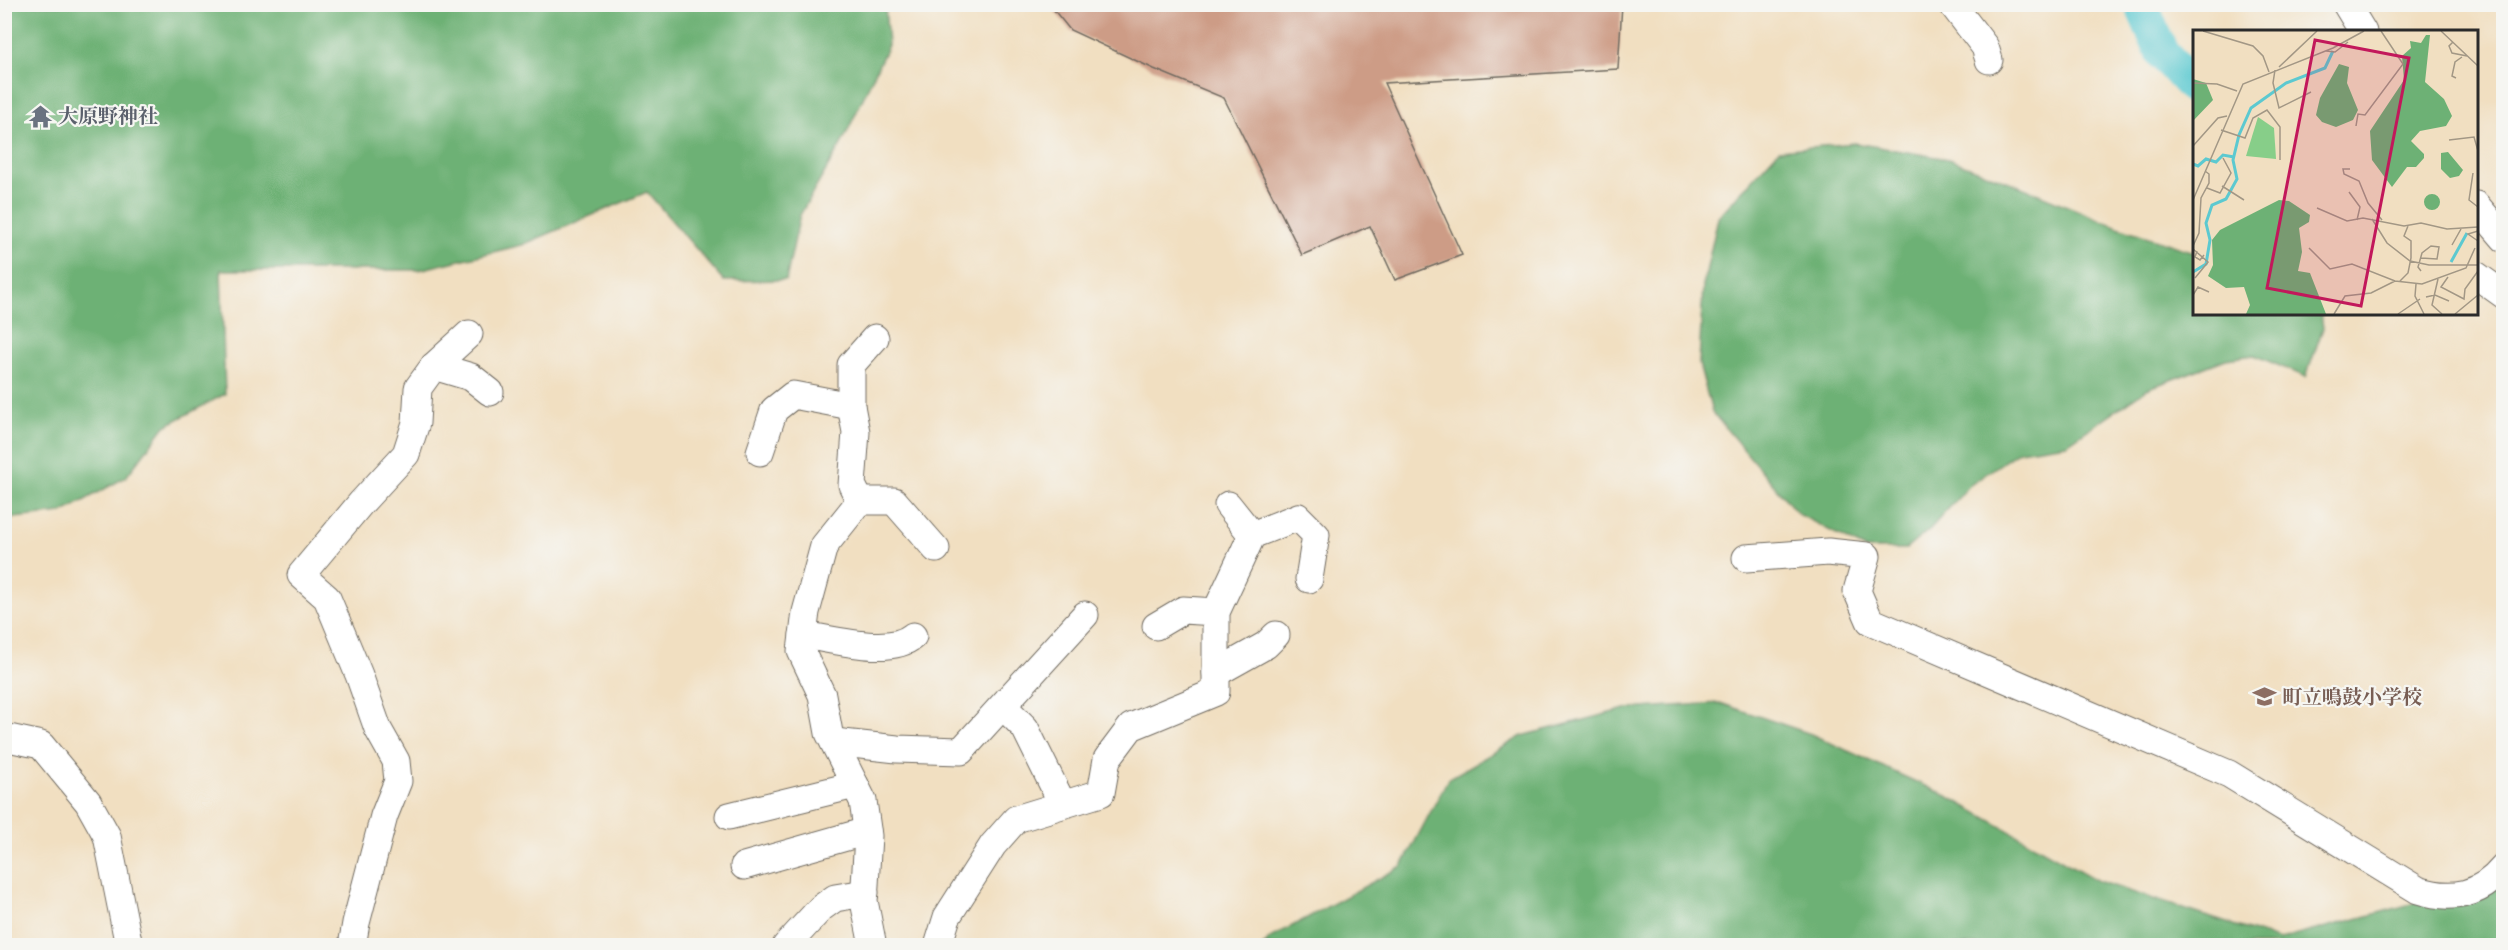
<svg xmlns="http://www.w3.org/2000/svg" width="2508" height="950" font-family="'Libre Caslon Text','Noto Serif JP',serif">
<style>
.forest{fill:#6db175;stroke:#4c6e50;stroke-width:1.5}
.lines{fill:none;stroke-linecap:round;stroke-linejoin:round}
.river{stroke:#5cc9d0;stroke-width:34}
.building{fill:#cd9c86}
.minor-casing{stroke:#706a60;stroke-width:29}
.minor{stroke:#fff;stroke-width:27}
.labels{text-anchor:middle;stroke-width:4.5;stroke-linejoin:round;paint-order:stroke}
.worship-label{font-size:20px;font-weight:bold;fill:#5b616d;stroke:#f6f6f2;text-anchor:start}
.education-label{font-size:20px;font-weight:bold;fill:#785e54;stroke:#f6f6f2;text-anchor:start}
.inset-river{fill:none;stroke:#5cc9d0;stroke-width:3}
.inset-road{fill:none;stroke:#a29785;stroke-width:1.5}
.view{fill:#c2185b;fill-opacity:0.15;stroke:#c2185b;stroke-width:3}
.inset-edge{fill:none;stroke:#2b2b2b;stroke-width:3}
</style>
<rect width="100%" height="100%" fill="#f6f6f2"/>
<filter id="ink" filterUnits="userSpaceOnUse"><feTurbulence type="fractalNoise" baseFrequency=".0167" numOctaves="2"/><feDisplacementMap in="SourceGraphic" scale="12" xChannelSelector="R" yChannelSelector="G"/><feConvolveMatrix kernelMatrix="1 2 1 2 8 2 1 2 1" color-interpolation-filters="sRGB"/></filter>
<filter id="wash" filterUnits="userSpaceOnUse"><feTurbulence type="fractalNoise" baseFrequency=".008" numOctaves="4" result="noise"/><feDisplacementMap in="SourceGraphic" scale="24" xChannelSelector="R" yChannelSelector="G"/><feGaussianBlur stdDeviation="1.35" result="paint"/><feColorMatrix in="noise" values="0 0 0 0 0 0 0 0 0 0 0 0 0 0 0 0 0 1.4 0 .05"/><feComposite in="paint" operator="in"/></filter>
<g filter="url(#wash)">
<rect width="100%" height="100%" fill="#f1dfc1"/>
<g class="forest">
<path d="M 885,5 L 888,45 L 843,141 L 800,215 L 786,280 L 724,281 L 647,192 L 522,245 L 419,270 L 221,270 L 225,394 L 165,426 L 126,477 L 62,513 L 5,519 L 5,5 Z"/>
<path d="M 1855,143 L 1948,159 L 2012,183 L 2118,227 L 2194,252 L 2194,314 L 2321,314 L 2323,328 L 2306,377 L 2254,355 L 2226,359 L 2147,389 L 2067,444 L 2019,451 L 1969,486 L 1930,529 L 1906,549 L 1865,549 L 1798,514 L 1712,412 L 1699,364 L 1703,286 L 1718,217 L 1779,150 Z"/>
<path d="M 1720,703 L 1811,734 L 1949,797 L 2098,881 L 2279,940 L 2503,879 L 2503,945 L 1263,946 L 1270,938 L 1402,866 L 1448,779 L 1522,736 L 1625,709 Z"/>
</g>
<g class="lines">
<path class="river" d="M 2141,4 L 2162,53 L 2194,88"/>
</g>
<g id="blocks">
<path class="building" d="M 1049,4 L 1622,4 L 1618,69 L 1384,83 L 1462,255 L 1395,280 L 1370,226 L 1302,255 L 1224,98 L 1154,69 L 1070,30 Z"/>
</g>
</g>
<g filter="url(#ink)">
<use href="#blocks" fill-opacity="0" stroke="#706a60" stroke-width="1.5"/>
<g class="lines">
<defs>
<g id="minor">
<path d="M 1952,4 L 1985,47 L 1989,60"/>
<path d="M 2346,4 L 2363,32"/>
<path d="M 2476,205 L 2504,238"/>
<path d="M 2476,275 L 2504,295"/>
<path d="M 434,366 L 471,377 L 490,392"/>
<path d="M 760,452 L 774,410 L 793,395 L 851,406"/>
<path d="M 860,501 L 894,501 L 936,549"/>
<path d="M 1228,505 L 1252,535"/>
<path d="M 1746,558 L 1828,552 L 1867,556 L 1857,591 L 1870,621 L 2229,774 L 2418,890 C 2452,901 2480,896 2504,867"/>
<path d="M 1156,626 L 1183,610 L 1216,612"/>
<path d="M 803,635 C 832,639 890,656 913,636"/>
<path d="M 1216,673 L 1266,645 L 1276,635"/>
<path d="M 1003,706 L 1025,728 L 1062,803"/>
<path d="M 4,737 L 41,745 L 88,802 L 107,836 L 129,946"/>
<path d="M 834,742 L 897,749 L 961,751 L 1085,615"/>
<path d="M 729,816 L 855,785"/>
<path d="M 744,866 L 867,831"/>
<path d="M 352,946 L 356,923 L 384,816 L 398,781 L 396,761 L 378,729 L 359,675 L 327,598 L 301,575 L 361,503 L 406,454 L 416,423 L 418,388 L 434,366 L 469,334"/>
<path d="M 786,946 L 821,908 L 835,898 L 865,893"/>
<path d="M 873,946 L 864,901 L 868,836 L 863,801 L 829,733 L 822,695 L 801,651 L 806,612 L 824,546 L 860,501 L 852,485 L 856,432 L 851,406 L 851,365 L 875,338"/>
<path d="M 938,946 L 947,917 L 993,845 L 1016,819 L 1101,793 L 1107,759 L 1131,727 L 1216,692 L 1216,612 L 1252,535 L 1298,517 L 1316,535 L 1309,579"/>
</g>
</defs>
<use href="#minor" class="minor-casing"/>
<use href="#minor" class="minor"/>
</g>
</g>
<defs>
<symbol id="temple-bare" viewBox="-9 -9 18 18"><path d="M0-6L5-2H3V0L6.5 2.5H4V6H1.5V3h-3V6H-4V2.5H-6.5L-3 0V-2H-5Z" fill="#6b7280" stroke="#f6f6f2" stroke-width="2.5" paint-order="stroke"/></symbol>
<symbol id="school-bare" viewBox="-9 -9 18 18"><path d="M0-5L7-2L0 1L-7-2ZM-4 1L0 2.5L4 1V4Q0 6-4 4Z" fill="#8d6e63" stroke="#f6f6f2" stroke-width="2.5" paint-order="stroke"/></symbol>
</defs>
<g fill-rule="evenodd">
<use href="#temple-bare" x="24" y="100" width="33" height="33"/>
<use href="#school-bare" x="2248" y="680" width="33" height="33"/>
</g>
<g class="labels">
<g class="worship-label">
<text x="58" y="123">大原野神社</text>
</g>
<g class="education-label">
<text x="2282" y="704">町立鳴鼓小学校</text>
</g>
</g>
<g transform="translate(2193 30)">
<rect width="285" height="285" fill="#f1dfc1"/>
<path d="M 65,87 L 81,98 L 83,129 L 53,126 Z" fill="#87ce89"/>
<path d="M 233,5 L 237,5 L 232,52 L 251,69 L 259,86 L 253,96 L 227,101 L 218,111 L 231,124 L 231,128 L 223,137 L 214,137 L 199,157 L 179,130 L 177,101 L 211,50 L 209,26 L 218,18 L 217,11 L 228,13 ZM 146,34 L 156,37 L 154,53 L 165,80 L 160,90 L 143,97 L 129,92 L 123,85 L 127,68 ZM 0,49 L 13,53 L 20,70 L 0,91 ZM 255,122 L 270,140 L 266,146 L 257,148 L 248,139 L 248,123 ZM231 172a8 8 0 1 1 16 0a8 8 0 1 1-16 0ZM 86,170 L 96,171 L 117,185 L 116,192 L 106,198 L 109,222 L 105,241 L 117,243 L 133,284 L 53,284 L 57,275 L 51,257 L 33,258 L 15,246 L 20,235 L 19,210 L 27,200 Z" fill="#6db175"/>
<path class="inset-river" d="M 0,134 L 5,136 L 13,129 L 23,132 L 30,125 L 41,127M 258,232 L 274,203M 0,242 L 13,234 L 17,210 L 13,193 L 19,175 L 33,169 L 44,149 L 40,130 L 46,105 L 58,78 L 93,53 L 132,38 L 140,21"/>
<path class="inset-road" d="M 10,1 L 60,16 L 70,26 L 76,42M 248,1 L 285,36M 260,12 L 256,16 L 259,23 L 274,26M 133,21 L 142,22 L 155,12M 86,37 L 124,1M 82,40 L 80,53 L 86,78 L 118,62M 263,48 L 259,46 L 262,32 L 269,27M 0,53 L 24,54 L 44,61M 163,96 L 165,84 L 172,85 L 210,34 L 188,1M 28,100 L 52,108 L 60,88 L 74,80 L 87,97 L 87,130M 256,110 L 281,107 L 285,121M 0,116 L 25,88 L 34,86M 157,139 L 150,139 L 151,144 L 166,151 L 175,173 L 189,190M 280,143 L 276,170 L 285,177M 29,156 L 51,170M 14,158 L 27,163 L 38,143 L 30,128M 156,162 L 167,177 L 164,190M 0,170 L 50,54 L 140,18 L 171,1M 124,178 L 154,191 L 170,188 L 211,196 L 228,193 L 254,199 L 285,197M 179,189 L 194,213 L 217,231 L 236,235 L 285,235M 285,201 L 275,204 L 285,211M 259,215 L 268,199M 0,216 L 6,203 L 8,168 L 16,153 L 16,144 L 12,141M 116,218 L 137,239 L 159,234 L 202,251 L 229,254 L 273,238 L 282,218M 0,219 L 15,232 L 2,248M 4,221 L 2,227 L 7,230 L 11,225M 228,241 L 225,237 L 229,223 L 238,216 L 246,217 L 244,229 L 228,228M 255,247 L 248,257 L 271,269 L 272,259 L 285,241M 245,249 L 239,275 L 249,284M 207,251 L 215,243 L 218,228 L 218,211 L 211,206 L 215,196M 223,254 L 222,266 L 231,284M 0,265 L 5,257 L 16,262M 233,267 L 242,265 L 256,271M 141,284 L 152,266 L 178,263 L 202,251M 205,284 L 227,269M 262,284 L 285,265"/>
<path class="view" d="M 122,10 L 216,28 L 168,276 L 74,258 Z"/>
<rect width="285" height="285" class="inset-edge"/>
</g>
<rect width="2508" height="950" fill="none" stroke="#f6f6f2" stroke-width="24"/>
</svg>
